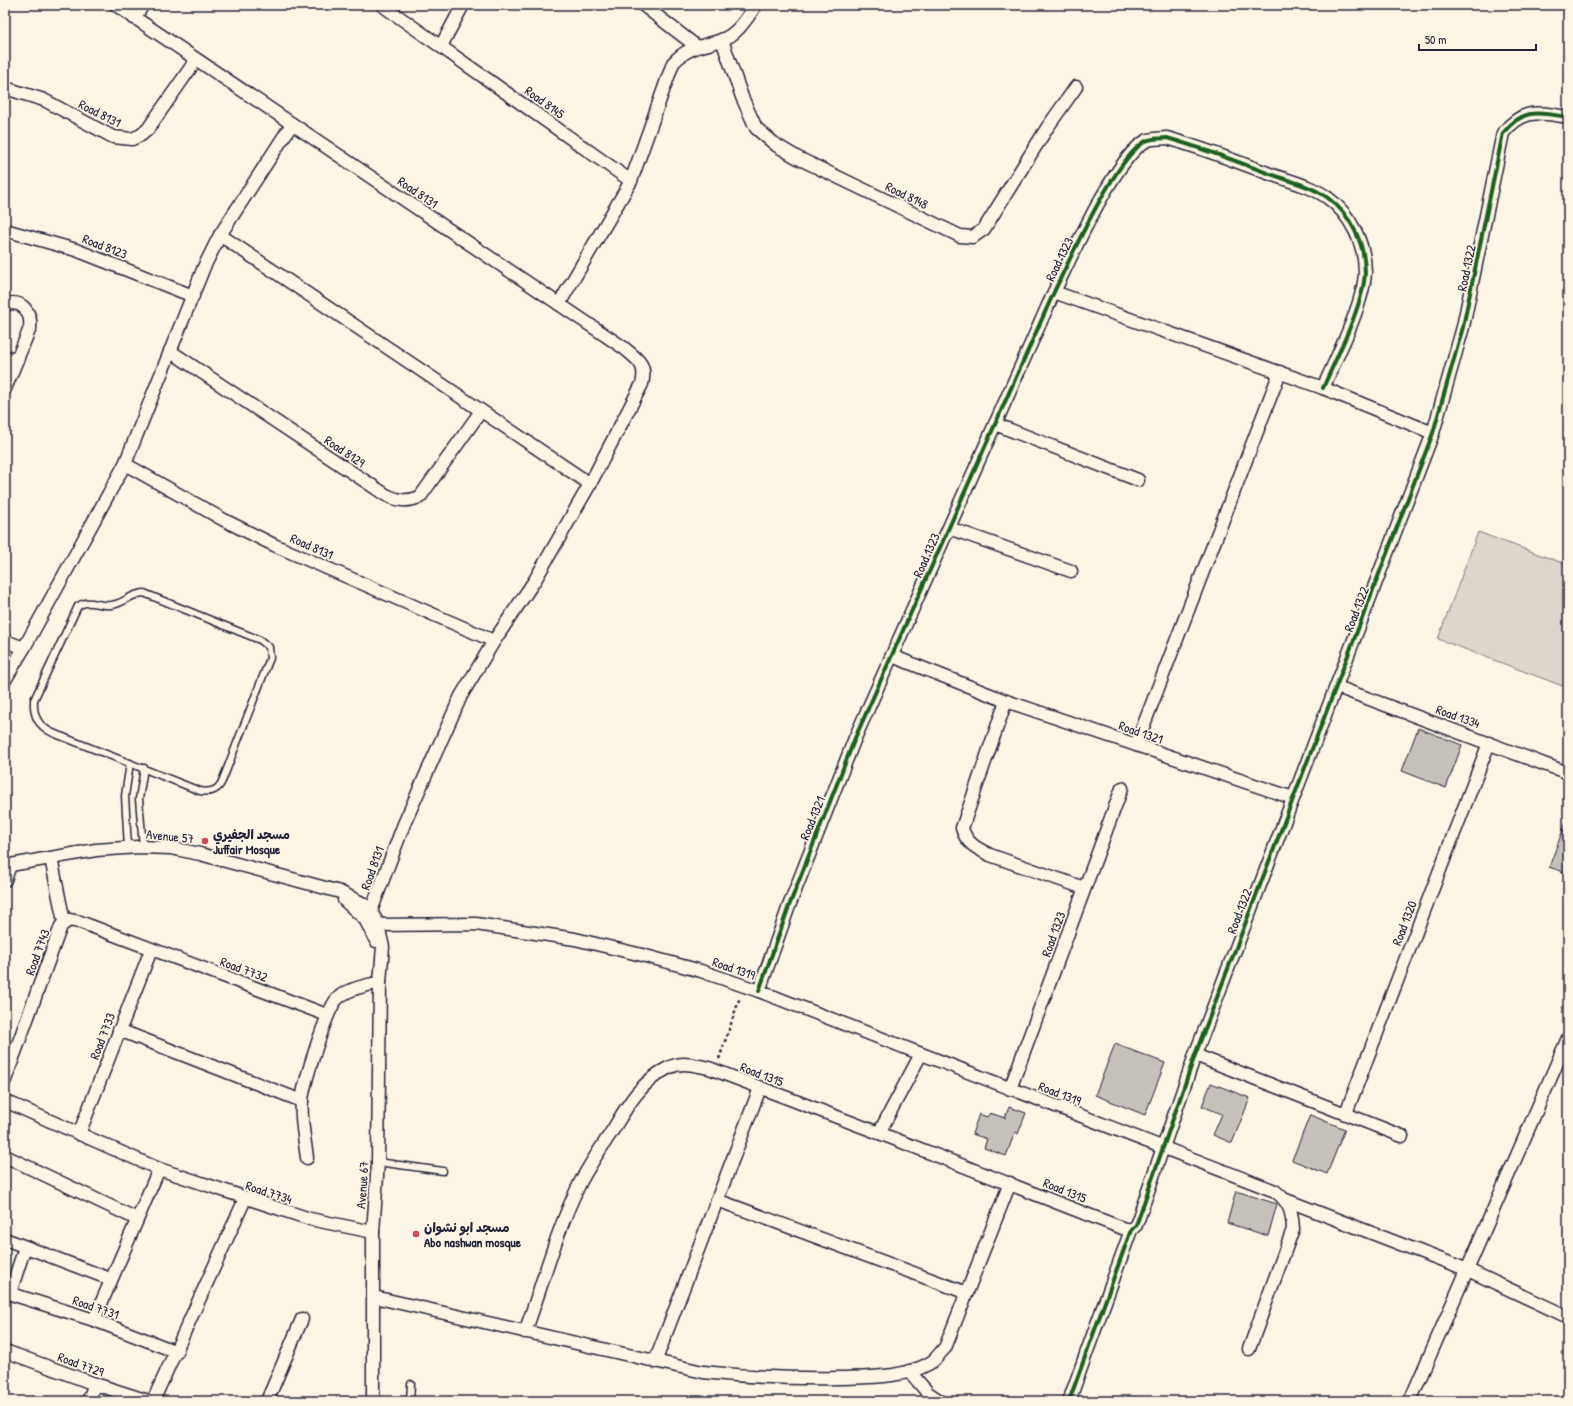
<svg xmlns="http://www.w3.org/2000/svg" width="1573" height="1406" font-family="'Patrick Hand','Playpen Sans Arabic',sans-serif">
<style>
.green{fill:#dcd6cc;stroke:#7f7c84}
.building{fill:#c6c1bb;stroke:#22223b}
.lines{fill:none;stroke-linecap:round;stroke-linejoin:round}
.service-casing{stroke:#22223b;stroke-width:9}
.minor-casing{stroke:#22223b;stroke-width:15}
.path{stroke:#22223b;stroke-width:2.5;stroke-dasharray:3 3;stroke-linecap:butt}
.service{stroke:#fcf5e5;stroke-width:6}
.minor{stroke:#fcf5e5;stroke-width:12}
.cycleway-casing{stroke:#fcf5e5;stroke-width:6}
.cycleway{stroke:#1b5e20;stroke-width:4}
.poi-dot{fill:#d1495b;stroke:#fcf5e5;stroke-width:1.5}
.labels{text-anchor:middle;stroke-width:3.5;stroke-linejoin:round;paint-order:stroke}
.street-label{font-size:13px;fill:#22223b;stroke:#fcf5e5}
.poi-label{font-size:13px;font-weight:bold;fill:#22223b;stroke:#fcf5e5;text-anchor:start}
</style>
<rect width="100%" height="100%" fill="#fcf5e5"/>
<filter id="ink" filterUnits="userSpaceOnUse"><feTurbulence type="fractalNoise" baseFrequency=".025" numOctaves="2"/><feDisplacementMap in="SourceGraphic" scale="8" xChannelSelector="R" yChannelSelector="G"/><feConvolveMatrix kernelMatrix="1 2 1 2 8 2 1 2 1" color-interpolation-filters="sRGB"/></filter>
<g filter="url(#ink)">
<path class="green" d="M 1478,532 L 1568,565 L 1568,688 L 1438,639 Z"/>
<g class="building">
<path d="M 1418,728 L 1462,745 L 1446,788 L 1402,771 Z"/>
<path d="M 1567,819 L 1568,861 L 1564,872 L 1549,867 Z"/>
<path d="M 1115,1044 L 1165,1063 L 1145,1115 L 1095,1095 Z"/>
<path d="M 1211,1083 L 1250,1098 L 1232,1143 L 1213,1135 L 1222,1114 L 1202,1106 Z"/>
<path d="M 1009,1107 L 1026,1113 L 1018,1134 L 1015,1132 L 1006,1156 L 984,1148 L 987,1139 L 972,1134 L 979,1114 L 987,1117 L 990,1113 L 1005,1118 Z"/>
<path d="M 1310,1115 L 1345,1129 L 1327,1174 L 1292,1160 Z"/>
<path d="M 1236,1191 L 1277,1204 L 1268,1236 L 1227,1223 Z"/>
</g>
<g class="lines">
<defs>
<g id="service">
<path d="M 144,593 L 260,640 L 269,647 L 270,658 L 223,779 C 219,790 212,793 200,791 L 53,733 C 38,726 33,716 34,700 L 78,606 C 90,598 98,607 111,605 C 124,604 129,594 144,593 Z"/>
<path d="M 143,847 L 139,799 L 144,768"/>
<path d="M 128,848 L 125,796 L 130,763"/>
<path d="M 378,1162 L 443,1171"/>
<path d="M 410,1401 L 411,1384"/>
</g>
<g id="minor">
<path d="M 116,5 L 624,348 C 638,360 647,364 642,384 L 590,484 L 535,580 L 494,641 L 461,696 L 404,824 L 371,911"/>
<path d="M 382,5 L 631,181"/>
<path d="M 643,5 L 696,46"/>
<path d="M 134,18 L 143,5"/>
<path d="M 722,40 L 742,97 L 756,128 L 776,145 L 798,158 L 960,236 L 973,237 L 984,229 L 1047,128 L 1076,87"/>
<path d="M 441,46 L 463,5"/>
<path d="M 5,88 L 44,100 L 113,137 L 132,139 L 141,135 L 148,129 L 196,60"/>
<path d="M 5,230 L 76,250 L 193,296"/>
<path d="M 220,235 L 590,484"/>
<path d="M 1054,292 L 1323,388 L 1433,433"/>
<path d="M 559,304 L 631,181 L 673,63 C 690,45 700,48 721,40 C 737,35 747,18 756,5"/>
<path d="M 5,305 C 22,298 32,313 30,328 L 5,389"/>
<path d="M 170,351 L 386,495 C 399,501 407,502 420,497 L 481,411"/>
<path d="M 5,357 L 18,359"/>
<path d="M 995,424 L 1138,480"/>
<path d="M 125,464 L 224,520 L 274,545 L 494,641"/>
<path d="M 949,528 L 1071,571"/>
<path d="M 5,641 L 24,648"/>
<path d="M 892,656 L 1006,701 L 1293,798"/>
<path d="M 5,680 L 24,648 L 125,464 L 204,267 L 220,235 L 292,124"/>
<path d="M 1337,687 L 1568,773"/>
<path d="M 1006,701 L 962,828 C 966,843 976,848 990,855 L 1084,888"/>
<path d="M 1136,745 L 1280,372"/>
<path d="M 51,858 L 64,922"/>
<path d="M 5,866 L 96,850 L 138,847 L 171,848 L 200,854 L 340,892 L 362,903 L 371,911 L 377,922 L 383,947 L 380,982 L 378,1162 L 373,1232 L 373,1401"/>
<path d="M 5,880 L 10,865"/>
<path d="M 344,900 L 365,919 L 376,941"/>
<path d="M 378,925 L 476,924 L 575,939 L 642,955 L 701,971 L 759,991 L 1275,1191 C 1290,1203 1292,1211 1293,1229 L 1249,1349"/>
<path d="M 759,991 L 789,906 L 855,738 L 1054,292 C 1070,259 1116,156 1146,141 C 1151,138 1161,139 1167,138 C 1202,148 1236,161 1270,174 C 1289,181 1312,186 1328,198 C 1351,215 1365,244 1365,272 C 1364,304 1336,358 1323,388"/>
<path d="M 119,1030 L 302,1101"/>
<path d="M 1195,1055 L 1402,1136"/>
<path d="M 5,1080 L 61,926 L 69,920 L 80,922 L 327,1015"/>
<path d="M 1010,1089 L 1122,788"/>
<path d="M 5,1101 L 159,1169 L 310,1219 L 373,1232"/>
<path d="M 1346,1113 L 1489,743"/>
<path d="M 879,1133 L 921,1054"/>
<path d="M 79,1134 L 151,950"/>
<path d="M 5,1156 L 137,1219"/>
<path d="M 307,1158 C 305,1140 300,1119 302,1100 C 304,1083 326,1011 337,999 C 348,988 366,986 380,982"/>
<path d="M 717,1200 L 967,1293"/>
<path d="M 1286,1200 L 1468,1270 L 1568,1317"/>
<path d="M 5,1239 L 110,1279"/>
<path d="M 5,1292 L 94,1320 L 177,1352"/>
<path d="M 10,1293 L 25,1247"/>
<path d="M 374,1297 L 703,1372 C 749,1377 794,1379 840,1378 C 870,1377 904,1378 930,1363 C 936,1360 940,1352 945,1348 L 1010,1183"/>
<path d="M 94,1320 L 159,1169"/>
<path d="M 525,1332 C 543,1283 556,1232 579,1185 C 589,1165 602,1147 614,1128 C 628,1104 642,1081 668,1068 C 682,1061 695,1065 709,1068 L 879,1133 L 1122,1228 L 1131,1230"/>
<path d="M 5,1351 L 95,1384 L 148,1401"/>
<path d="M 655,1362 L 760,1088"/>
<path d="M 909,1371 L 928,1393 L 940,1401"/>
<path d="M 88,1401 L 95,1384"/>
<path d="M 153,1401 L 245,1199"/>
<path d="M 267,1401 L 302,1319"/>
<path d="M 1069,1401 L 1131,1230 L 1136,1225 L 1139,1217 L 1195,1055 L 1433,433 L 1463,327 L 1503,133 C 1524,107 1539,113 1568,117"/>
<path d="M 1410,1401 L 1568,1038"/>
</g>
</defs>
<use href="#service" class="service-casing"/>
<use href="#minor" class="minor-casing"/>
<g class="path">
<path d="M 5,116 L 8,103"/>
<path d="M 719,1059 L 740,997"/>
</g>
<use href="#service" class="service"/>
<use href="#minor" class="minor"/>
<defs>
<g id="cycleway">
<path d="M 759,991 L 789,906 L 855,738 L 1054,292 C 1070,259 1116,156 1146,141 C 1151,138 1161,139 1167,138 C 1202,148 1236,161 1270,174 C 1289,181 1312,186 1328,198 C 1351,215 1365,244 1365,272 C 1364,304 1336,358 1323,388"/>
<path d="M 1069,1401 L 1131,1230 L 1136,1225 L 1139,1217 L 1195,1055 L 1433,433 L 1463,327 L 1503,133 C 1524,107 1539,113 1568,117"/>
</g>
</defs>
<use href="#cycleway" class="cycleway-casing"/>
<use href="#cycleway" class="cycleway"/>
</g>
</g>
<g class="poi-dot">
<circle cx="205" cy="841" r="4"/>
<circle cx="416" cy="1234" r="4"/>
</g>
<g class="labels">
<g class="street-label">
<text transform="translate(545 102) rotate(36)" y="5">Road 8145</text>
<text transform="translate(100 113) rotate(27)" y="5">Road 8131</text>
<text transform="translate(418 192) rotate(34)" y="5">Road 8131</text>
<text transform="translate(907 195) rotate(26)" y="5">Road 8148</text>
<text transform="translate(105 246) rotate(21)" y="5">Road 8123</text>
<text transform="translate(1059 259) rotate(-64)" y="5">Road 1323</text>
<text transform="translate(1466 268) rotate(-78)" y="5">Road 1322</text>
<text transform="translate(345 451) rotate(34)" y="5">Road 8129</text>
<text transform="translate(312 546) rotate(24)" y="5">Road 8131</text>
<text transform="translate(926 555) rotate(-66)" y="5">Road 1323</text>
<text transform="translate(1356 609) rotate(-69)" y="5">Road 1322</text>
<text transform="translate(1458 716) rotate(20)" y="5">Road 1334</text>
<text transform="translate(1141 732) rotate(19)" y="5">Road 1321</text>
<text transform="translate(812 818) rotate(-68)" y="5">Road 1321</text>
<text transform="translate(170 836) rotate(6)" y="5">Avenue 57</text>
<text transform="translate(372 868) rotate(-70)" y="5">Road 8131</text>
<text transform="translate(1239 911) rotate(-69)" y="5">Road 1322</text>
<text transform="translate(1404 923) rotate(-69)" y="5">Road 1320</text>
<text transform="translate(1053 934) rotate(-70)" y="5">Road 1323</text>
<text transform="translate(37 952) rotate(-70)" y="5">Road 7743</text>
<text transform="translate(734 968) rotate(19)" y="5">Road 1319</text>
<text transform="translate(244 969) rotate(20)" y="5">Road 7732</text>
<text transform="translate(102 1036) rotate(-69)" y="5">Road 7733</text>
<text transform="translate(762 1074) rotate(21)" y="5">Road 1315</text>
<text transform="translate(1060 1093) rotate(21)" y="5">Road 1319</text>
<text transform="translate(362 1185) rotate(-86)" y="5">Avenue 67</text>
<text transform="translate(1065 1190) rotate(22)" y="5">Road 1315</text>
<text transform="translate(269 1192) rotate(18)" y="5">Road 7734</text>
<text transform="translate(96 1307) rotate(19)" y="5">Road 7731</text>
<text transform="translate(81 1364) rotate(20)" y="5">Road 7729</text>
</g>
<g class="poi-label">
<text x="213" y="839">مسجد الجفيري<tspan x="213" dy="15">Juffair Mosque</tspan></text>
<text x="424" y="1232">مسجد ابو نشوان<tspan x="424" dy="15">Abo nashwan mosque</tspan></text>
</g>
</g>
<rect width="1573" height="1406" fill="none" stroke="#fcf5e5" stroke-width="20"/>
<rect x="10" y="10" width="1553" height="1386" fill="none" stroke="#22223b" stroke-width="1.5" filter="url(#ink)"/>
<path d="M1419 44v6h117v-6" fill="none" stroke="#22223b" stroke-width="2"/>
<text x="1425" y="44" font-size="12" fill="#22223b" stroke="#fcf5e5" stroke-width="3" paint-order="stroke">50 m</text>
</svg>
